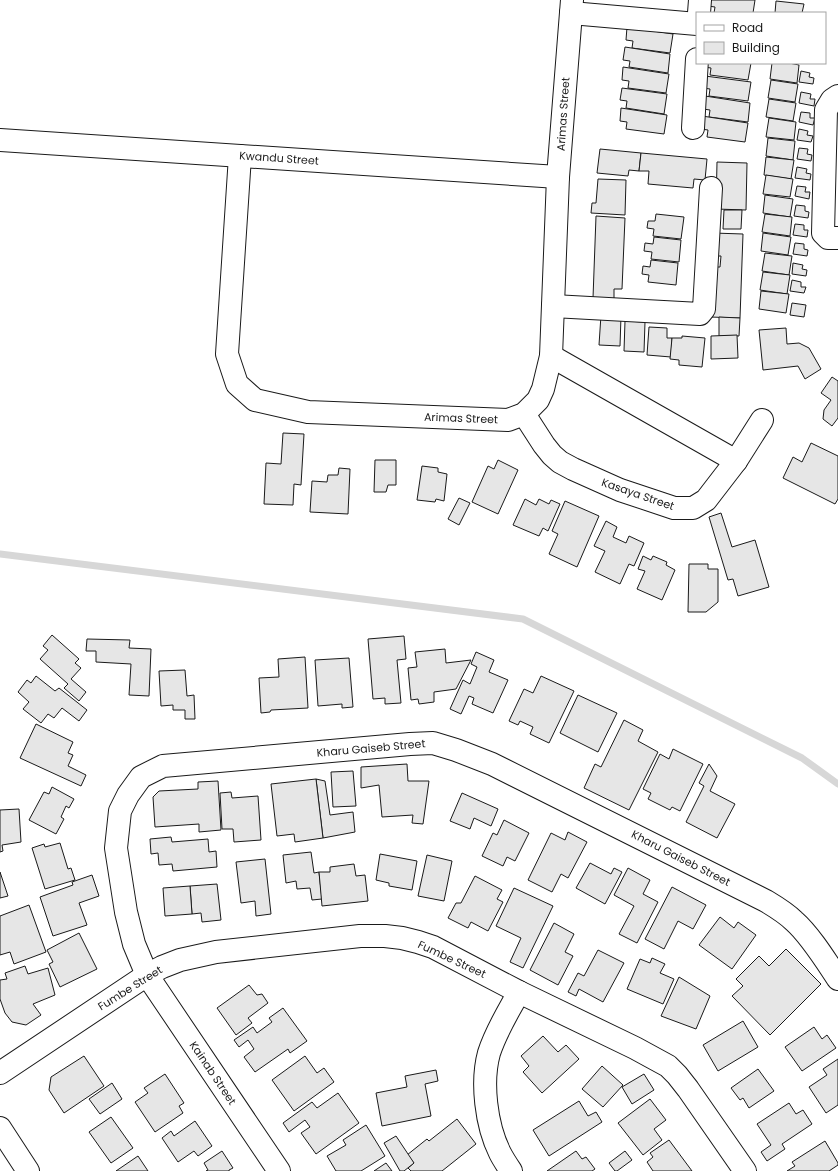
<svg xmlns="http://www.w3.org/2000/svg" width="838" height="1171" font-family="Poppins,sans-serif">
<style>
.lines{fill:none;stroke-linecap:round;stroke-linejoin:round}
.stream{stroke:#d7d7d7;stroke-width:7}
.building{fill:#e6e6e6;stroke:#1a1a1a}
.minor-casing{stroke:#1a1a1a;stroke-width:24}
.minor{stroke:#fff;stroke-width:22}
.labels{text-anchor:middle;stroke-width:3;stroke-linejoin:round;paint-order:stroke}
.street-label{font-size:11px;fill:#1a1a1a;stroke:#fff}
</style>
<rect width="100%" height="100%" fill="#fff"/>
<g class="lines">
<path class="stream" d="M 0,554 L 523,619 L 802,758 L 838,784"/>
</g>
<g class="building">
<path d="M 709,0 L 755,0 L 753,13 L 714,13 L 715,7 L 708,6 Z"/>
<path d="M 776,1 L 804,4 L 802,13 L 775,13 Z"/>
<path d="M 627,27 L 673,34 L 670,53 L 632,48 L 633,41 L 626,40 Z"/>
<path d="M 625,47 L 670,54 L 668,73 L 629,67 L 630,61 L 623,60 Z"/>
<path d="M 705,63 L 751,63 L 748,80 L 710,75 L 711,68 L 704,67 Z"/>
<path d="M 772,63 L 789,63 L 799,65 L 797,83 L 770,79 Z"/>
<path d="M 623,67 L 669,74 L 666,93 L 628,88 L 629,81 L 622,80 Z"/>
<path d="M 801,71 L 810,73 L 809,77 L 814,78 L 813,84 L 799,82 Z"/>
<path d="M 705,76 L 751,82 L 748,101 L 709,96 L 710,89 L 703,88 Z"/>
<path d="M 771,80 L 798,84 L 795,102 L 768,98 Z"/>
<path d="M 622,88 L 667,94 L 664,114 L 626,108 L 627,101 L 620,100 Z"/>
<path d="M 801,92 L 811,94 L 810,99 L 815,99 L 814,106 L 799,103 Z"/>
<path d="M 705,96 L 750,103 L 748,122 L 709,117 L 710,110 L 703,109 Z"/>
<path d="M 769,99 L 796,103 L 793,121 L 766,117 Z"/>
<path d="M 621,108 L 667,115 L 664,134 L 626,129 L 627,122 L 620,121 Z"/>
<path d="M 801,112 L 810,113 L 810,118 L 815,118 L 813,125 L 799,122 Z"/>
<path d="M 702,116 L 748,123 L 745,142 L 707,137 L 708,130 L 701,129 Z"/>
<path d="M 769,118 L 796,122 L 794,140 L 766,137 Z"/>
<path d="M 799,129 L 808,131 L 807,135 L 813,136 L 811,142 L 797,140 Z"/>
<path d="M 768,138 L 795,141 L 793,160 L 766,156 Z"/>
<path d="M 799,148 L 808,149 L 807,154 L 812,155 L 811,161 L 797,159 Z"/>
<path d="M 600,149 L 641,153 L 639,171 L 629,170 L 628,176 L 597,173 Z"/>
<path d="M 641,153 L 707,159 L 705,180 L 694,179 L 693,188 L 648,184 L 649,171 L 639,171 Z"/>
<path d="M 766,157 L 794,160 L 791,179 L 764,175 Z"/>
<path d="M 717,162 L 747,163 L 746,210 L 716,209 Z"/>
<path d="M 797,167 L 807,169 L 806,173 L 811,174 L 810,180 L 795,178 Z"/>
<path d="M 766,175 L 793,179 L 790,197 L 763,194 Z"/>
<path d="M 598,179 L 626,180 L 625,215 L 591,213 L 592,203 L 596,203 Z"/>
<path d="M 797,186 L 806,187 L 805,192 L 810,192 L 809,199 L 795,196 Z"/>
<path d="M 765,195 L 793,199 L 790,217 L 763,213 Z"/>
<path d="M 796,205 L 805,206 L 805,211 L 809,212 L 808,218 L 794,216 Z"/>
<path d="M 724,210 L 742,210 L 741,229 L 723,229 Z"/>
<path d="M 656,214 L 684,217 L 681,239 L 653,236 L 654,229 L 647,228 L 648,221 L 655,221 Z"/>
<path d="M 765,214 L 792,217 L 790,236 L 762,232 Z"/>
<path d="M 596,216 L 625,218 L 622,289 L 614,289 L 614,299 L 593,298 Z"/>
<path d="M 795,224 L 804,225 L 804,230 L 808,230 L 807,237 L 793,235 Z"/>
<path d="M 713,233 L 743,234 L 740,318 L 710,317 L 712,267 L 720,267 L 721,256 L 713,256 Z"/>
<path d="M 763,233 L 791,237 L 788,255 L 761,251 Z"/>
<path d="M 654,237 L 681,240 L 679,262 L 651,259 L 652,252 L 644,251 L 645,243 L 653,244 Z"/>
<path d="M 795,243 L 804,244 L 804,249 L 808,250 L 807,256 L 793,254 Z"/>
<path d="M 765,253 L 792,256 L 789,275 L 762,271 Z"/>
<path d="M 651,260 L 678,263 L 676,285 L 648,282 L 649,275 L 642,274 L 643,266 L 650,267 Z"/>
<path d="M 793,263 L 803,265 L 802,269 L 807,270 L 806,276 L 792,274 Z"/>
<path d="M 763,272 L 790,275 L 787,294 L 760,290 Z"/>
<path d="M 792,280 L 801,282 L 801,287 L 806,287 L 804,293 L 790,291 Z"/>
<path d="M 761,291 L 789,294 L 786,313 L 759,309 Z"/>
<path d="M 792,303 L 806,305 L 804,317 L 790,315 Z"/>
<path d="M 601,315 L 621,316 L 620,346 L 599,345 Z"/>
<path d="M 719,317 L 740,318 L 739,336 L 719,336 Z"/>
<path d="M 625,321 L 645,322 L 644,352 L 624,351 Z"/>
<path d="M 649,327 L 667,328 L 667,338 L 672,338 L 671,357 L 647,355 Z"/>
<path d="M 786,328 L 787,344 L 799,343 L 809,348 L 821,369 L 805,379 L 798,366 L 763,370 L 759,330 Z"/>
<path d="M 737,335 L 738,358 L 711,359 L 711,336 Z"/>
<path d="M 682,336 L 705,338 L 702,367 L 679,365 L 679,360 L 670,359 L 672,338 L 682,338 Z"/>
<path d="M 832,377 L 838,381 L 838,418 L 832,426 L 823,419 L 824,410 L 831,400 L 821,393 Z"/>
<path d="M 283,433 L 304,434 L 301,485 L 294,484 L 293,505 L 264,504 L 266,463 L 281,464 Z"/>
<path d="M 811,443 L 838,456 L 838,499 L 835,504 L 783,478 L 793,457 L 802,462 Z"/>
<path d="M 375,460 L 396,460 L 396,485 L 388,485 L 386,492 L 374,492 Z"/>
<path d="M 498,460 L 518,470 L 498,514 L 472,502 L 488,466 L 494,469 Z"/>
<path d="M 422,466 L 438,468 L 438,472 L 447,474 L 444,501 L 436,499 L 435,502 L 417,500 Z"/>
<path d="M 339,468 L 350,469 L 348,514 L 310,512 L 312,481 L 327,482 L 328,475 L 338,475 Z"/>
<path d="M 459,498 L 470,503 L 459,525 L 448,519 Z"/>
<path d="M 525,499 L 536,505 L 539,499 L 549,504 L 551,500 L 560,504 L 548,531 L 543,528 L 539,536 L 513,525 Z"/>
<path d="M 565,501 L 599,516 L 577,567 L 549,554 L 558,534 L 552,531 Z"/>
<path d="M 721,513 L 732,547 L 755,540 L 769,587 L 738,596 L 733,579 L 728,580 L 709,517 Z"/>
<path d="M 606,521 L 617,527 L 613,537 L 626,543 L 629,536 L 644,543 L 634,566 L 629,564 L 620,584 L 595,572 L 605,551 L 594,546 Z"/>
<path d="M 643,556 L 651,560 L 653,556 L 667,562 L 666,565 L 675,570 L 662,600 L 637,589 L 645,571 L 638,569 Z"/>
<path d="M 689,564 L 708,564 L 708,569 L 718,569 L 718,602 L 706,612 L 688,612 Z"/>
<path d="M 52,635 L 79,659 L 75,663 L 81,668 L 71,679 L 86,692 L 79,701 L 64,688 L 68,684 L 40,659 L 48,650 L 43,646 Z"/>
<path d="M 404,636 L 406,659 L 397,660 L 401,703 L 385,704 L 385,698 L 373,699 L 368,639 Z"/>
<path d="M 87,639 L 130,640 L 129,648 L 151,649 L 149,696 L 129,695 L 131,664 L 96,662 L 96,651 L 86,651 Z"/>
<path d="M 445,649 L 446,663 L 471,660 L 456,689 L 434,692 L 434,702 L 419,704 L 418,699 L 411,700 L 408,668 L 417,667 L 415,652 Z"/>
<path d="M 476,652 L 494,660 L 489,672 L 508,680 L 493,713 L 472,704 L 474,698 L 469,696 L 461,714 L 450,709 L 463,680 L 470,684 L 477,667 L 471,664 Z"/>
<path d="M 305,657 L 308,708 L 271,710 L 270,712 L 261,713 L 259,678 L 279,677 L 278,659 Z"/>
<path d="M 349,658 L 353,707 L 342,708 L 342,704 L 318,706 L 315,660 Z"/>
<path d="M 185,670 L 187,696 L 194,695 L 195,719 L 185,719 L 185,710 L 173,710 L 173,705 L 161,706 L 159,671 Z"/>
<path d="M 36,676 L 55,691 L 59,688 L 87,710 L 79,721 L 62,708 L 54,718 L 48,714 L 41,723 L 23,709 L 29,702 L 18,692 L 27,680 L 31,683 Z"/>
<path d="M 541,676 L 574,691 L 549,743 L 530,734 L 533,727 L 520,721 L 518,725 L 509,721 L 524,689 L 533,693 Z"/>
<path d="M 578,695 L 617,713 L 598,752 L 560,733 Z"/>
<path d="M 624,720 L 643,730 L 638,741 L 658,752 L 629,810 L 584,788 L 595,764 L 601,767 Z"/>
<path d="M 36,724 L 73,742 L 68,753 L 73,755 L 68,766 L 86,775 L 81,786 L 20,758 Z"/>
<path d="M 673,749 L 703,764 L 680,811 L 672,807 L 670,810 L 648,799 L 651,793 L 643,789 L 660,754 L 669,759 Z"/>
<path d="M 407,764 L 408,781 L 429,781 L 423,824 L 412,823 L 413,815 L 382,817 L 379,785 L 361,788 L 361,767 Z"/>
<path d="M 709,764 L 717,776 L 710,791 L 735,804 L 717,838 L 686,822 L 704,786 L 699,783 Z"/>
<path d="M 353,771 L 356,806 L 333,807 L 331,772 Z"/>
<path d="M 316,779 L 325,781 L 330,815 L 353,812 L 355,832 L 323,838 Z"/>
<path d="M 316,779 L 323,838 L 295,842 L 294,834 L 277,836 L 271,784 Z"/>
<path d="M 218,781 L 221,830 L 199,832 L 199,824 L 155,827 L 153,797 L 159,791 L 198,789 L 198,782 Z"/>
<path d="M 52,787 L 74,799 L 69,808 L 66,806 L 61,817 L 64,819 L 56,834 L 29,820 L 44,792 L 49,794 Z"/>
<path d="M 231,792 L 232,798 L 258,796 L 261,840 L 234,842 L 233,829 L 222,829 L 220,793 Z"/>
<path d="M 462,793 L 498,809 L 491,826 L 474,818 L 470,829 L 450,821 Z"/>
<path d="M 19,809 L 21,842 L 2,845 L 3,851 L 0,852 L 0,810 Z"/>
<path d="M 504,820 L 529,833 L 515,861 L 507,857 L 503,866 L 482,856 L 493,833 L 497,835 Z"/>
<path d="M 568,832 L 587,842 L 568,878 L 561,874 L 552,892 L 528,880 L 551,833 L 565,840 Z"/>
<path d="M 171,837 L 172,842 L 208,839 L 209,852 L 216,851 L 217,867 L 173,871 L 172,864 L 159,865 L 158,853 L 151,854 L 150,839 Z"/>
<path d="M 60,843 L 68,869 L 71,868 L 75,880 L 45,889 L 32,848 L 44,844 L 45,847 Z"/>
<path d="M 311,852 L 314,873 L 319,872 L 322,899 L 312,900 L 310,888 L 297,889 L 296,881 L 286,883 L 283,855 Z"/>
<path d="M 380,854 L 417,861 L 412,890 L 389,886 L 389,883 L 376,880 Z"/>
<path d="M 427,855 L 452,861 L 444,901 L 418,896 Z"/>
<path d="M 265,859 L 271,914 L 256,916 L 255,901 L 241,903 L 236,862 Z"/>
<path d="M 590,863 L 611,874 L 614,868 L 622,872 L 605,904 L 576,888 Z"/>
<path d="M 354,864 L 356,876 L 365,875 L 368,901 L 322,906 L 319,872 L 330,872 L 330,867 Z"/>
<path d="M 628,868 L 650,880 L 643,894 L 658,902 L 637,943 L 619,934 L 634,906 L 614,895 Z"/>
<path d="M 0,872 L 8,896 L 0,898 Z"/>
<path d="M 92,875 L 99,896 L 79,903 L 87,925 L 53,936 L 40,897 L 73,885 L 72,882 Z"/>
<path d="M 475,876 L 502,890 L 497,899 L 503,902 L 488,931 L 471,922 L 468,928 L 448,918 L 456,903 L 461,903 Z"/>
<path d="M 217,884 L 221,920 L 202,922 L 201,913 L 192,914 L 190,886 Z"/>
<path d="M 190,886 L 192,914 L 165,916 L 163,888 Z"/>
<path d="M 672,887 L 706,905 L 693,929 L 678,921 L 664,949 L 645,939 Z"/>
<path d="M 514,888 L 553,906 L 523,968 L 510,962 L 521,938 L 496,926 Z"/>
<path d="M 29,905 L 46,952 L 14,964 L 10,952 L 0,955 L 0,916 Z"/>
<path d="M 720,917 L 734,928 L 738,922 L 756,935 L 732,969 L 699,945 Z"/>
<path d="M 554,923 L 574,934 L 565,952 L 573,956 L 558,985 L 530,970 Z"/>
<path d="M 79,933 L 97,969 L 60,987 L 49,964 L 53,962 L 47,950 Z"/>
<path d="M 786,949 L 821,984 L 770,1035 L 732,996 L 743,986 L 736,979 L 759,956 L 769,966 Z"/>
<path d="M 598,950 L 624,963 L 603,1002 L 579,989 L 576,996 L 568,992 L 578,973 L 584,976 Z"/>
<path d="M 652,958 L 665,964 L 660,973 L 674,979 L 663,1004 L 627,989 L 640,959 L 650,963 Z"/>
<path d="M 25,966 L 28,974 L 48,968 L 55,995 L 33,1004 L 41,1015 L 26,1025 L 12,1022 L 5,1013 L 0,999 L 0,980 L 7,979 L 5,973 Z"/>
<path d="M 679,977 L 710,996 L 696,1029 L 661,1016 Z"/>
<path d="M 249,985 L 257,995 L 262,994 L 268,1003 L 248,1018 L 252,1023 L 236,1035 L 217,1008 Z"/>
<path d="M 283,1008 L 307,1041 L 290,1053 L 288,1049 L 255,1072 L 244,1057 L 254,1049 L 248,1040 L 239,1047 L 234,1040 L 253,1027 L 257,1033 L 272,1022 L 269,1018 Z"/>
<path d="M 743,1021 L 758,1047 L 718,1071 L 703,1045 Z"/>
<path d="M 814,1027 L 822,1039 L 827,1035 L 836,1048 L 802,1071 L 785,1047 Z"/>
<path d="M 543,1036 L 558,1052 L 566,1045 L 579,1059 L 542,1093 L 523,1072 L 529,1066 L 521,1056 Z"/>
<path d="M 84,1056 L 104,1086 L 64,1113 L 49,1090 L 51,1077 Z"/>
<path d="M 305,1056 L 317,1073 L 324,1068 L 334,1082 L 294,1111 L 272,1080 Z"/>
<path d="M 838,1059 L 838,1105 L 826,1113 L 809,1087 L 827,1075 L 823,1069 Z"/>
<path d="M 602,1066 L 623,1085 L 603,1107 L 582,1089 Z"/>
<path d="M 758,1069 L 774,1091 L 749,1108 L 743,1098 L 740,1100 L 731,1088 Z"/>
<path d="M 436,1070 L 438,1081 L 425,1084 L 431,1116 L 382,1126 L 376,1093 L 407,1087 L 405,1076 Z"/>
<path d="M 165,1074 L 184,1103 L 179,1106 L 183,1113 L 155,1132 L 135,1102 L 148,1093 L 144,1088 Z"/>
<path d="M 644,1074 L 654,1090 L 632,1104 L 622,1087 Z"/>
<path d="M 112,1083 L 122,1099 L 100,1114 L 89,1099 Z"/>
<path d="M 338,1093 L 359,1123 L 316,1154 L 301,1133 L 310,1127 L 305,1120 L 289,1132 L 283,1123 L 312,1102 L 317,1108 Z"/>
<path d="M 650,1099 L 666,1120 L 654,1129 L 662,1140 L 643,1155 L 618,1123 Z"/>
<path d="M 579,1101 L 588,1116 L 596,1112 L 602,1122 L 549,1156 L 533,1130 Z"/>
<path d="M 789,1103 L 796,1114 L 803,1110 L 812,1124 L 782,1144 L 785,1149 L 767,1161 L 761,1152 L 771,1145 L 757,1124 Z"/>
<path d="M 111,1117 L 133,1148 L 111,1163 L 89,1132 Z"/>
<path d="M 457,1119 L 476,1144 L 442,1171 L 411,1171 L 408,1168 L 414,1163 L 407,1155 L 427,1139 L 429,1141 Z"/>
<path d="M 195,1121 L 212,1146 L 198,1156 L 194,1151 L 178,1162 L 162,1138 L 171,1131 L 174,1136 Z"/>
<path d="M 366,1125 L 385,1156 L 361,1171 L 336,1171 L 327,1156 L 346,1145 L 343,1140 Z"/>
<path d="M 396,1136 L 414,1163 L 404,1171 L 400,1171 L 384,1143 Z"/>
<path d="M 669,1140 L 692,1171 L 653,1171 L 647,1162 L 653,1157 L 650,1153 Z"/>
<path d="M 825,1141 L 838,1163 L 838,1165 L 829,1171 L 787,1171 L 795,1166 L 792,1162 Z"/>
<path d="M 222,1151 L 233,1168 L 229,1170 L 229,1171 L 206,1171 L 208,1170 L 204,1163 Z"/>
<path d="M 576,1151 L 582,1159 L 586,1157 L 595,1169 L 592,1171 L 547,1171 Z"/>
<path d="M 625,1151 L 632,1160 L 617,1171 L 615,1171 L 609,1163 Z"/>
<path d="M 138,1156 L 148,1171 L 116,1171 Z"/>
<path d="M 386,1163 L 392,1171 L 374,1171 Z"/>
</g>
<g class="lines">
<defs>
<g id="minor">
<path d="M 571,13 L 697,24"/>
<path d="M 699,13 L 700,0"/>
<path d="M 838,96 L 832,100 L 826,110 L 823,233 L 828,238 L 838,238"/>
<path d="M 693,128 L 697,59"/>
<path d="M 0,140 L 558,177"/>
<path d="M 240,156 L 227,354 L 237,384 L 255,400 L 308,412 L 508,420 L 524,414 L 538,400 L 543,389 L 551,356 L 558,177 L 572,0"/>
<path d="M 553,306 L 700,314 L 704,309 L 711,188"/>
<path d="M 551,356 L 736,461"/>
<path d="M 524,414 L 544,445 L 552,455 L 560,462 L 573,469 L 620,490 L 674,508 L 693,508 L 706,500 L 736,461 L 762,420"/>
<path d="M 0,1073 L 147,975 L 162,967 L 180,960 L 216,952 L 360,936 L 385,936 L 402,938 L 418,942 L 433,947 L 519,992 L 635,1048 L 668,1066 L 677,1075 L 688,1089 L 745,1171"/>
<path d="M 0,1128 L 28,1171"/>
<path d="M 279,1171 L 147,975 L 134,944 L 126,912 L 116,848 L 120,811 L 128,795 L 141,777 L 163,766 L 410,744 L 433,743 L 456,750 L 492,764 L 766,901 C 776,907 786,913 794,921 C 810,935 826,961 838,979"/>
<path d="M 511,1171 C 507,1165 503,1159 500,1153 C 486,1125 481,1082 489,1053 C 496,1031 508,1012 519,992"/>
</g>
</defs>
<use href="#minor" class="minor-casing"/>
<use href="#minor" class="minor"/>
</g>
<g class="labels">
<g class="street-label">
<text transform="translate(563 114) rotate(-86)" y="4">Arimas Street</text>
<text transform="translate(279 158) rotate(4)" y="4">Kwandu Street</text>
<text transform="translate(461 418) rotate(2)" y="4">Arimas Street</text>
<text transform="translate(638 494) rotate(19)" y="4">Kasaya Street</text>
<text transform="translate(371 748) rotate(-5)" y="4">Kharu Gaiseb Street</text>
<text transform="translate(681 858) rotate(27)" y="4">Kharu Gaiseb Street</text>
<text transform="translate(452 959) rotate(25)" y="4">Fumbe Street</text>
<text transform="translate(130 988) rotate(-32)" y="4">Fumbe Street</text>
<text transform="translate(213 1073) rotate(56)" y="4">Kainab Street</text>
</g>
</g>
<rect x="696" y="12" width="130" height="52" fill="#ffffff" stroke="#a3a3a3"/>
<rect x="704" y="25" width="20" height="6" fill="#ffffff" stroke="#a3a3a3"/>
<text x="732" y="32" font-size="12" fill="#1a1a1a">Road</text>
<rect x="704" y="42" width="20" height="12" fill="#e6e6e6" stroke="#a3a3a3"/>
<text x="732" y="52" font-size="12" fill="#1a1a1a">Building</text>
</svg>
